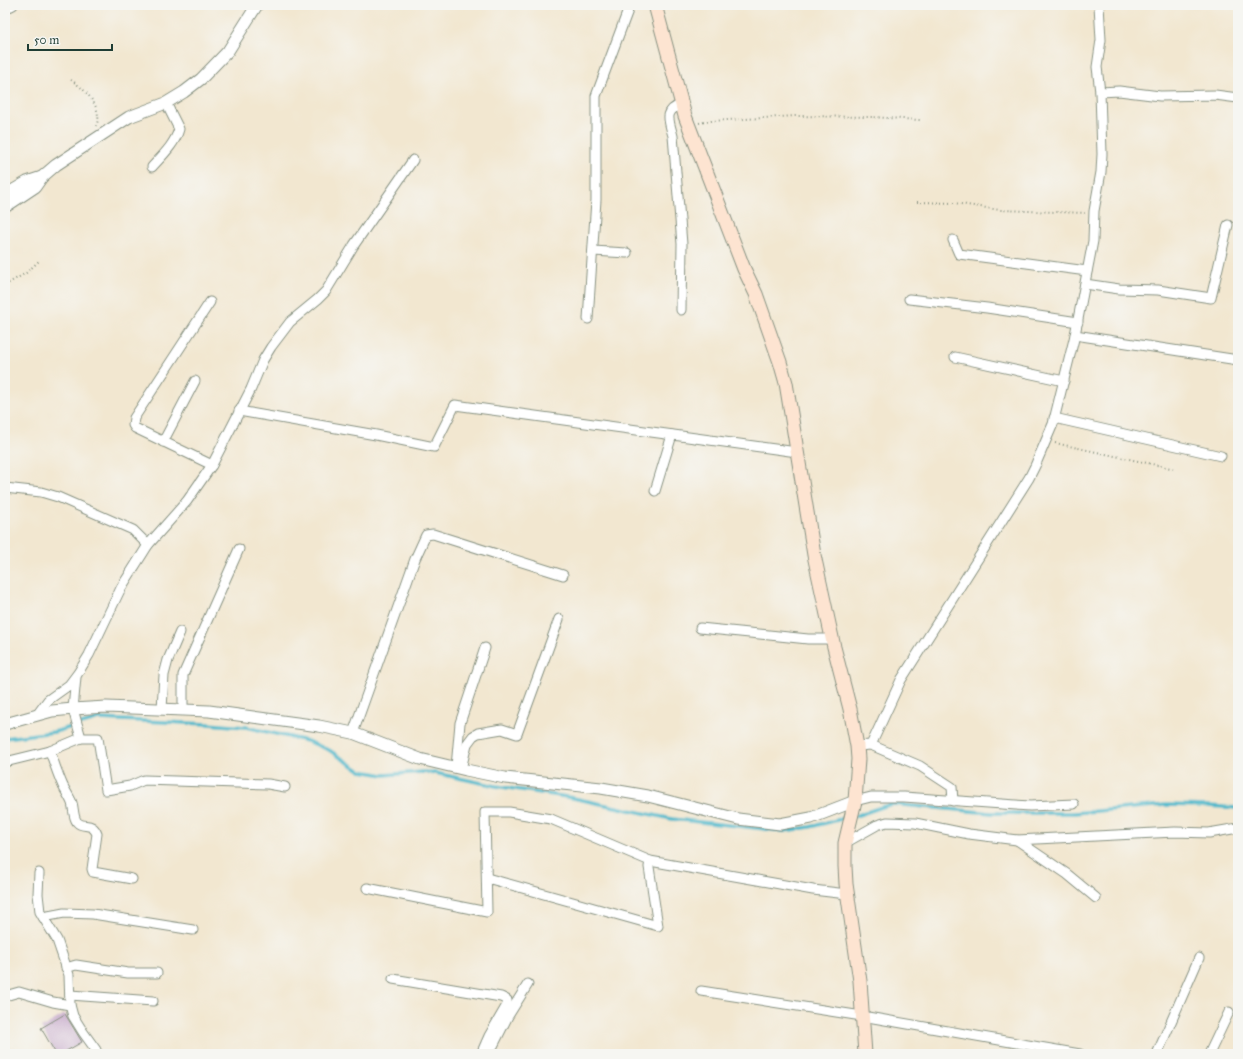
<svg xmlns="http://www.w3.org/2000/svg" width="1243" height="1059" font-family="'IM FELL Great Primer',serif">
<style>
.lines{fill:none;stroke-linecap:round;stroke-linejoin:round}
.stream{stroke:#4eb8cb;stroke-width:3.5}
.building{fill:#c1a0c6}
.minor-casing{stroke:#889282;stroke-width:11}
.tertiary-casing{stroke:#889282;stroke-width:13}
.secondary-casing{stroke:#889282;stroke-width:15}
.path{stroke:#889282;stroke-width:2;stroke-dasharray:1 3;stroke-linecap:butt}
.minor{stroke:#fff;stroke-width:9}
.tertiary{stroke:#fff;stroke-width:11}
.secondary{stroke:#fde4d1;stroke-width:13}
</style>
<rect width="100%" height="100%" fill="#f6f6f2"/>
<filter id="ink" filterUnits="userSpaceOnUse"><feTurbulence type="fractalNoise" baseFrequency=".025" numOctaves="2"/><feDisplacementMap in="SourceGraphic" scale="8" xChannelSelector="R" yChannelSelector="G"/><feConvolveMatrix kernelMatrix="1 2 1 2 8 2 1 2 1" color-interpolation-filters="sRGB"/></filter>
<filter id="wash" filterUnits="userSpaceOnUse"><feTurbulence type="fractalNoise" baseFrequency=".012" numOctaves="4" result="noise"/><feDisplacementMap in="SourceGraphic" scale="16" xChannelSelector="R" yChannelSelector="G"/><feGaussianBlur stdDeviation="0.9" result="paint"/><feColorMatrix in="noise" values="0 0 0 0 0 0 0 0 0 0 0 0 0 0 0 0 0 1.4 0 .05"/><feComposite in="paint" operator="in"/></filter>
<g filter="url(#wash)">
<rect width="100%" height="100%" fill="#f2e7d0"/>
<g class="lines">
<g class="stream">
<path d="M 5,738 L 54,732 L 99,719 L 208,724 L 246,727 L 307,741 L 329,750 L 361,771 L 384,775 L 422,772 L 435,773 L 496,786 L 573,798 L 672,819 L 784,831 L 810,827 L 849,817"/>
<path d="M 855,816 L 891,804 L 992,813 L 1074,813 L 1166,805 L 1208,806 L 1238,808"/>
</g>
</g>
<g id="blocks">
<path class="building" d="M 65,1014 L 82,1042 L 61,1054 L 56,1054 L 41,1028 Z"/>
</g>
</g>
<g filter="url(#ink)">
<use href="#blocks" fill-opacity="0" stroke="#889282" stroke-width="1"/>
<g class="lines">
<defs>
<g id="minor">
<path d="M 5,9 L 13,5"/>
<path d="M 1100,92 L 1119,91 L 1160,96 L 1215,95 L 1238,98"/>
<path d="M 152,167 C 162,156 175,144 179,129 L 166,103"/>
<path d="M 953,240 L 959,254 L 1087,271"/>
<path d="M 593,251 L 627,253"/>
<path d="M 1085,284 L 1119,289 L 1158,290 L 1211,298 L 1228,225"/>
<path d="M 909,299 L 987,308 L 1078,322"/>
<path d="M 210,302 L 134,418 L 133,425 L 135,428 L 212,465"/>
<path d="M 681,310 L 682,244 L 673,136 C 669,120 663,111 682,104"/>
<path d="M 588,319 L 596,200 L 596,96 L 630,5"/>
<path d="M 1075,335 L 1238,360"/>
<path d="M 955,357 L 1064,381"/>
<path d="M 239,411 L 376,435 L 434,447 L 455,405 L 797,452"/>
<path d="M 1054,418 L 1221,456"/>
<path d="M 163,442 L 195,381"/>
<path d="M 5,488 L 41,492 L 58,497 L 133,530 L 148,545"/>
<path d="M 655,491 L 672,435"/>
<path d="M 700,628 L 808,639 L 832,639"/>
<path d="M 76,677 L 73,709 L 81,738"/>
<path d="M 162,709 L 164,675 L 168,660 L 180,632"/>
<path d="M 183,710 L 183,675 L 239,549"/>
<path d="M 37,715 L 48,700 L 69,685 L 78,673 L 89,655 L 121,588 L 148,545 L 187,501 L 212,465 L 251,389 L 263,360 L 271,347 L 290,322 L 318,299 L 326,291 L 354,245 L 413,160"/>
<path d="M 353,733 L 415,559 L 426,535 L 433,534 L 563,575"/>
<path d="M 871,745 L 920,766 L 952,787 L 953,801"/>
<path d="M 857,746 L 871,745 L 901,680 L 1029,478 L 1035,466 L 1053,424 L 1075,335 L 1093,241 L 1094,211 L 1101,172 L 1102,154 L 1100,92 L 1097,67 L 1101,40 L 1099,5"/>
<path d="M 50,751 C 54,763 58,775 63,786 C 66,792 70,798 72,803 C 74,809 73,817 77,822 C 83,829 92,821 97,834 L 92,869 L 93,872 L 132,879"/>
<path d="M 5,762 L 50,751 L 81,738 L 98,738 L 106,790 L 130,786 L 144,780 L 268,784 L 285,787"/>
<path d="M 456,767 L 460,723 L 485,648"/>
<path d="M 461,769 L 467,744 L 473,736 L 478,733 L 502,729 L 517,734 L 559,619"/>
<path d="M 855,801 L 871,797 L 904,797 L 1030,806 L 1074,804"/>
<path d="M 1017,840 L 1067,874 L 1096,898"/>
<path d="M 845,843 L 877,825 L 887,822 L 915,823 L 969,834 L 1017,840 L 1175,832 L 1209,833 L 1238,828"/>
<path d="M 39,873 L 38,894 L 40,912 L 57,940 L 69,975 L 70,1005 L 73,1016 L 83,1032 L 96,1050 L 97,1054"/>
<path d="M 487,878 L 658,926 L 649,867 L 650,861"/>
<path d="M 367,888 L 487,912 L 485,812 L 509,812 L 551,819 L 650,861 L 813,890 L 847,894"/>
<path d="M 43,917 L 64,913 L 93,914 L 193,930"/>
<path d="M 66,968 L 76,965 L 128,973 L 157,973"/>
<path d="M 393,979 L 501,997 L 507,1000 L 507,1005 L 489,1036 L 481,1054"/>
<path d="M 701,991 L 862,1016 L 1080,1054"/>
<path d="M 70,995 L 153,1001"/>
<path d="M 5,996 L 19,992 L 53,1002 L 70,1005"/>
<path d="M 5,1053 L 7,1054"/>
<path d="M 489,1054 L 508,1016 L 528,984"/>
<path d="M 1157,1054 L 1199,958"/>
<path d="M 1209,1054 L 1229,1012"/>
</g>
<g id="tertiary">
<path d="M 5,195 L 27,182 L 42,177 L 56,165 L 129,117 L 166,103 L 184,92 L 201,79 L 228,51 L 257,5"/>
<path d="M 5,207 L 35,187 L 42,177"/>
<path d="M 5,724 L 52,711 L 73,709 L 106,707 L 209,711 L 319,726 L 353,733 L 420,759 L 466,770 L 505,778 L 601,788 L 648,796 L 738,819 L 780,824 L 811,818 L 855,801"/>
</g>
<path id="secondary" d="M 655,5 L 685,116 L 744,269 L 756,294 L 780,362 L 786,383 L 814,555 L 834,647 L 850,709 L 857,746 L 858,759 L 855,801 L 845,843 L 845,866 L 846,884 L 860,981 L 865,1054"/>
</defs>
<use href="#minor" class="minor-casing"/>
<use href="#tertiary" class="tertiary-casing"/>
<use href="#secondary" class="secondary-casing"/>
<g class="path">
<path d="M 71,80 C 82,87 97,101 98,116 C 99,119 97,123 96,126"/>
<path d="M 699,123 L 711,121 L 796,116 L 872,117 L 920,120"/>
<path d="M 917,202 L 954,203 L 1000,210 L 1085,213"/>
<path d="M 5,285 L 26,273 L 40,260"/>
<path d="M 1055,443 L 1175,469"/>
</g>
<use href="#minor" class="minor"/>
<use href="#tertiary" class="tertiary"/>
<use href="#secondary" class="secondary"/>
</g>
</g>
<rect width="1243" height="1059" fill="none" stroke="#f6f6f2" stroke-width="20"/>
<path d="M28 44v6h84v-6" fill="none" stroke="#1f3d34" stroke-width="2"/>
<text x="34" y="44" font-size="12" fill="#1f3d34" stroke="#f6f6f2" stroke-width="3" paint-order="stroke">50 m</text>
</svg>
